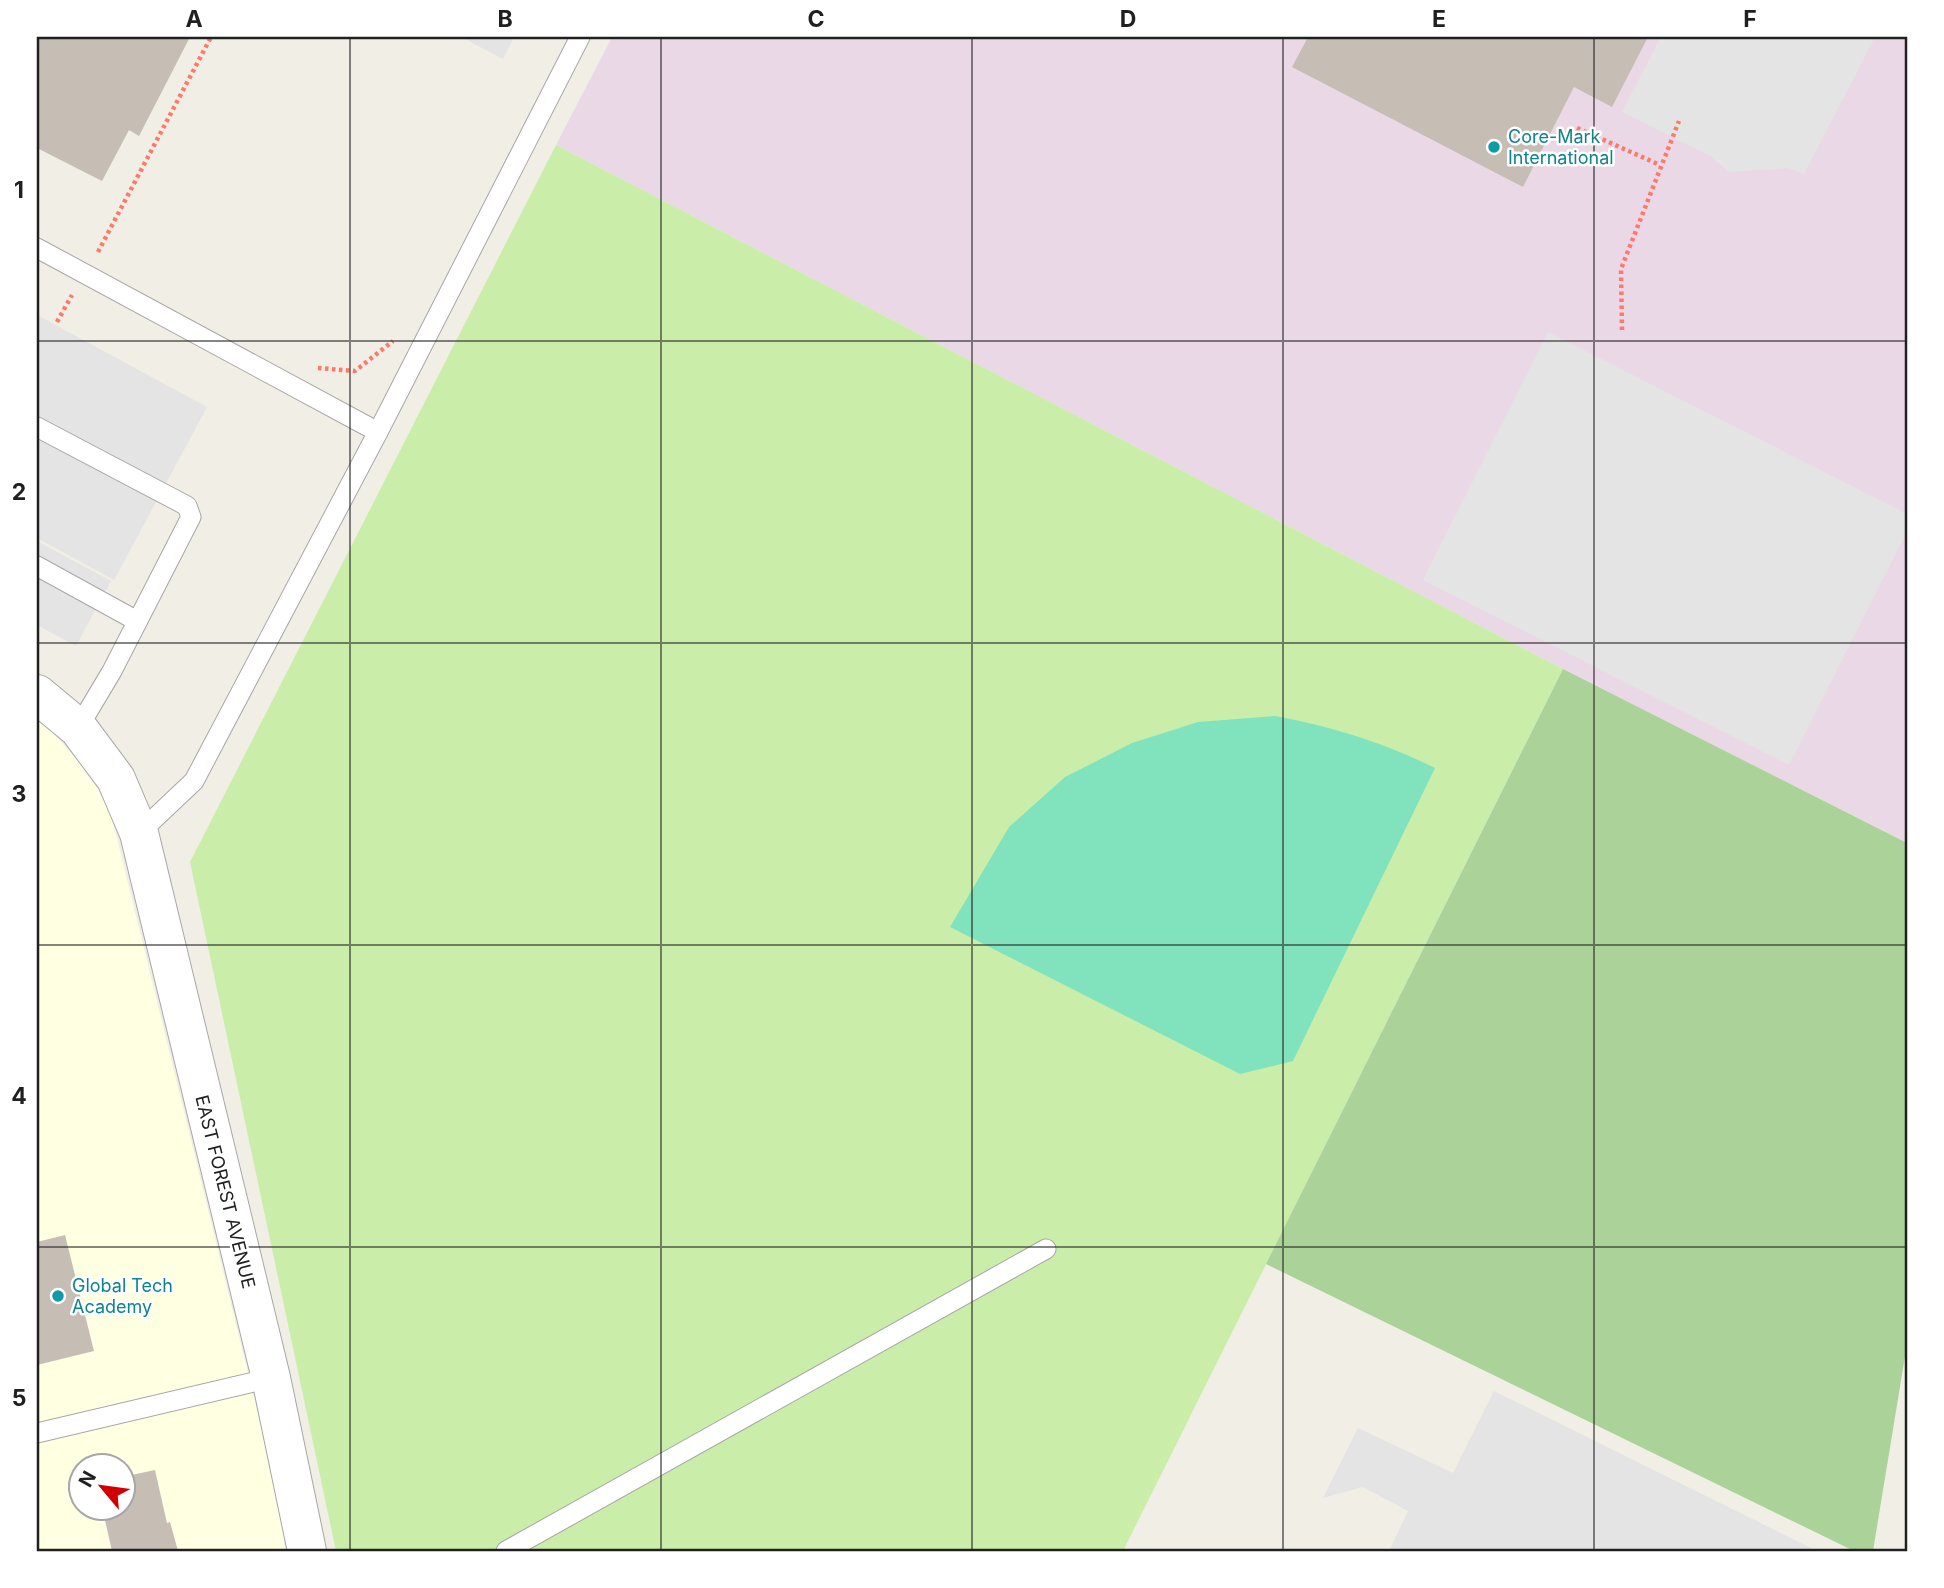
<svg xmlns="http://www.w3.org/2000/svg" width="1944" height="1588" font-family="Inter,sans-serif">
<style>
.industrial{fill:#ebd8e7}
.education{fill:#ffffe1;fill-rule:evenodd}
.grass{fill:#cbedaa}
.forest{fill:#aad299}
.pitch{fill:#81e3bd}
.parking{fill:#e4e4e4}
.building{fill:#c6bdb5}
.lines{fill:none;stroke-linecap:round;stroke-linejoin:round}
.service-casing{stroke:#a7a7a7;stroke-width:21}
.tertiary-casing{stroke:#a7a7a7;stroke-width:40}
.path{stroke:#ff7969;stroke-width:4.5;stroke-dasharray:3.5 3.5;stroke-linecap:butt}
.service{stroke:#fff;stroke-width:19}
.tertiary{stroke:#fff;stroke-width:38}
.grid{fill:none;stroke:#202020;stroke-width:2;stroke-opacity:0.55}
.culture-dot{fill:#0f9aa8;stroke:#fff;stroke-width:2.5}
.labels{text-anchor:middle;stroke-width:5;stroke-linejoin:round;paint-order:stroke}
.culture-label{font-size:18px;fill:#0d838f;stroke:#fff;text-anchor:start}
.street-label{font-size:18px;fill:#202020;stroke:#fff}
.neatline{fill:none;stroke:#202020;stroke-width:2.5}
.grid-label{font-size:23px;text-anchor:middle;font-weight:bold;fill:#202020}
</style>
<rect width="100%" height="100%" fill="#f1eee6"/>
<path class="industrial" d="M 612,37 L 1907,37 L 1907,843 L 1563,669 L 556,145 Z"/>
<path class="education" d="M 37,720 L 48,728 L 88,771 L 111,814 L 280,1504 L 285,1551 L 37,1551 ZM 80,1466 L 122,1466 L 122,1508 L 80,1508 Z"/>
<path class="grass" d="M 556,145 L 1563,669 L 1123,1551 L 336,1551 L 190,862 Z"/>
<path class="forest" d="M 1563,669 L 1907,843 L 1907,1344 L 1873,1551 L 1854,1551 L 1266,1264 Z"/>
<path class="pitch" d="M 1275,716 C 1333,727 1382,742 1435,768 L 1293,1061 L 1240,1074 L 950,927 L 1009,827 L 1065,777 L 1132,743 L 1198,722 Z"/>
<g class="parking">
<path d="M 461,37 L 514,37 L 503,59 Z"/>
<path d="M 1661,37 L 1875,37 L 1804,174 L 1788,168 L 1729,172 L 1712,157 L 1622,112 Z"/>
<path d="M 37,315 L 207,407 L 114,580 L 37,538 Z"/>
<path d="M 1548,332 L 1907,514 L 1907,531 L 1789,765 L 1423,580 Z"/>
<path d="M 37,541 L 111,581 L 76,646 L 37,625 Z"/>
<path d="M 1494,1391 L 1813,1549 L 1813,1551 L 1389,1551 L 1408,1511 L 1363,1487 L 1323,1498 L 1358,1428 L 1453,1473 Z"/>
</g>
<g class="building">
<path d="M 37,37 L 190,37 L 139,136 L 129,130 L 102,181 L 37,148 Z"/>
<path d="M 1308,37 L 1648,37 L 1612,107 L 1574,87 L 1523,187 L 1292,67 Z"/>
<path d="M 65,1235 L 94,1351 L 37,1365 L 37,1242 Z"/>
<path d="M 155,1470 L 167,1523 L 170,1522 L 178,1551 L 112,1551 L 104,1516 L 121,1512 L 122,1477 Z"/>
</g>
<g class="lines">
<defs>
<g id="service">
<path d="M 37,248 L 378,432"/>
<path d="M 37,427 L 187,506 L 191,517 L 112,671 L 78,728"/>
<path d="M 37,566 L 137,621"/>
<path d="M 139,833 L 194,781 L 378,432 L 580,37"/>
<path d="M 37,1433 L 271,1378"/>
<path d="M 506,1551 L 1046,1249"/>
</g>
<path id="tertiary" d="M 37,694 L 78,728 L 116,779 L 139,833 L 271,1378 L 307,1551"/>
</defs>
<use href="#service" class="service-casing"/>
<use href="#tertiary" class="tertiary-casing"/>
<g class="path">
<path d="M 1577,128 L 1660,165"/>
<path d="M 98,252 L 211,37"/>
<path d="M 57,322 L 72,295"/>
<path d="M 1622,330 L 1621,269 L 1679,121"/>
<path d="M 318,368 L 355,371 L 393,341"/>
</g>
<use href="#service" class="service"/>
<use href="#tertiary" class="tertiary"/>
</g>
<path class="grid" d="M 350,37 L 350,1551M 661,37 L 661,1551M 972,37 L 972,1551M 1283,37 L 1283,1551M 1594,37 L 1594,1551M 37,341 L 1907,341M 37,643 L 1907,643M 37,945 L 1907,945M 37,1247 L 1907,1247"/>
<g class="culture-dot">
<circle cx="1494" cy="147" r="7"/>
<circle cx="58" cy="1296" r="7"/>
</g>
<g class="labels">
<g class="culture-label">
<text x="1508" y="143">Core-Mark<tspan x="1508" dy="21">International</tspan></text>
<text x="72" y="1292">Global Tech<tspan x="72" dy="21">Academy</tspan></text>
</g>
<g class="street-label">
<text transform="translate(225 1192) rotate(76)" y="6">EAST FOREST AVENUE</text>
</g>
</g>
<rect width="1944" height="1588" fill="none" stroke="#ffffff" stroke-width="77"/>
<g transform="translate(102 1487) rotate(299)"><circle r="33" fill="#ffffff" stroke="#a6a6a6" stroke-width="2"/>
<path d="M0-5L12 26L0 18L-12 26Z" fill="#d00000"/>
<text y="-10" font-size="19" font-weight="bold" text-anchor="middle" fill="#202020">N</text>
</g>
<rect x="38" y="38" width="1868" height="1512" class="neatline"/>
<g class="grid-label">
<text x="194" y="27">A</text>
<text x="505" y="27">B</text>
<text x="816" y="27">C</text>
<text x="1128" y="27">D</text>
<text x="1439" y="27">E</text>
<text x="1750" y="27">F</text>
<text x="19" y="198">1</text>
<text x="19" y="500">2</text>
<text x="19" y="802">3</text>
<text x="19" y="1104">4</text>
<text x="19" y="1406">5</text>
</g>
</svg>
